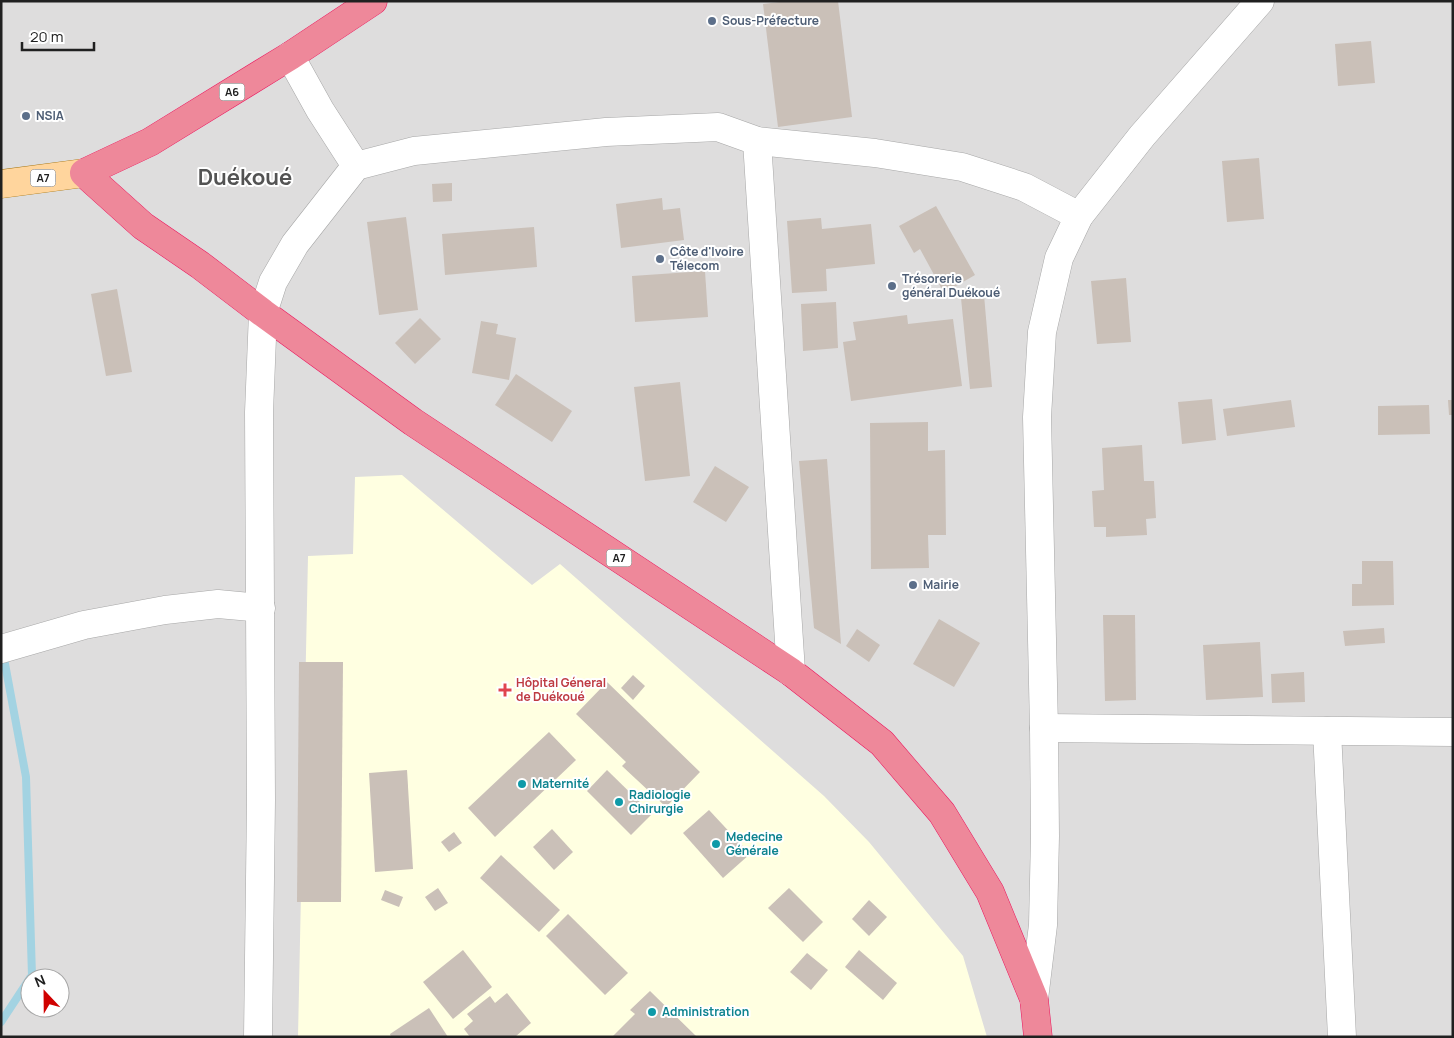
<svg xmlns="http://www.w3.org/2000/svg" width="1454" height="1038" font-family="Manrope,sans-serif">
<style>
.residential{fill:#dedddd;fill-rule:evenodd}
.education{fill:#ffffe1}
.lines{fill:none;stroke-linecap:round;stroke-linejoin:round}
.stream{stroke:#a3d3e2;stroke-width:8}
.building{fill:#cac0b8}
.street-casing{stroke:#a7a7a7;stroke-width:29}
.primary-casing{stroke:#9c6a00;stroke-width:29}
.highway-casing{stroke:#ea185f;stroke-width:29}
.street{stroke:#fff;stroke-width:28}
.primary{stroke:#ffd59d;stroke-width:28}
.highway{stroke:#ee889a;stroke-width:28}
.service-dot{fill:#5c6f8a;stroke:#fff;stroke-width:2}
.health-dot{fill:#e0444e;stroke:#fff;stroke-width:2}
.culture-dot{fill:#0f9aa8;stroke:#fff;stroke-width:2}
.labels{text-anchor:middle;stroke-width:4;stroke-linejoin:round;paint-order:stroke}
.shield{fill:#fff;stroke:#636363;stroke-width:1}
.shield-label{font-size:11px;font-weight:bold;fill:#202020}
.service-label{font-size:12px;font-weight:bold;fill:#4e5e75;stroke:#fff;text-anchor:start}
.health-label{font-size:12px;font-weight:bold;fill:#be3a42;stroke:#fff;text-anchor:start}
.culture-label{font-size:12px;font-weight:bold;fill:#0d838f;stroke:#fff;text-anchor:start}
.town-label{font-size:22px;font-weight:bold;fill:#535353;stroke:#fff}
</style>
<rect width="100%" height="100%" fill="#f1eee6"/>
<path class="residential" d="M 1,1 L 1453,1 L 1453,1037 L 1,1037 ZM 30,978 L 60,978 L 60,1008 L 30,1008 Z"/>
<path class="education" d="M 402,475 L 532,585 L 560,564 L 824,796 L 869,842 L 963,956 L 987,1037 L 298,1037 L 308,556 L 353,554 L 355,477 Z"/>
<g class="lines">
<g class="stream">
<path d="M 3,653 L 26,777 L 32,976 L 30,978"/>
<path d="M 1,1022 L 30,978"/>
</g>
</g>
<g class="building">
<path d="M 788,1 L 838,1 L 852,117 L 778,127 L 763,4 Z"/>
<path d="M 1371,41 L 1375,83 L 1338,86 L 1335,44 Z"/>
<path d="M 1259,158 L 1264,219 L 1227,222 L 1222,161 Z"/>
<path d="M 452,183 L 452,201 L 433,202 L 432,184 Z"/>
<path d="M 662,198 L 663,210 L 680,208 L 684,240 L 621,248 L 616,204 Z"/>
<path d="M 936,206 L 975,275 L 944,293 L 920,249 L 914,253 L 899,226 Z"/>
<path d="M 406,217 L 418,310 L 379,315 L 367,222 Z"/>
<path d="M 821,218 L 822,229 L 871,224 L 875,264 L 826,269 L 827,291 L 792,293 L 787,221 Z"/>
<path d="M 534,227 L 537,267 L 445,275 L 442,234 Z"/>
<path d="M 705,271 L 708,317 L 635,322 L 632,276 Z"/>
<path d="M 1126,278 L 1131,342 L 1097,344 L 1091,281 Z"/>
<path d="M 117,289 L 132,372 L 106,376 L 91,294 Z"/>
<path d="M 984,295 L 992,387 L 970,389 L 961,298 Z"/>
<path d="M 836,302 L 838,348 L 803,351 L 801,304 Z"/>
<path d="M 907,315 L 908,324 L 953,319 L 962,386 L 851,401 L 843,342 L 856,340 L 853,322 Z"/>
<path d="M 420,318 L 441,339 L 415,364 L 395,343 Z"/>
<path d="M 481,321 L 498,324 L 496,334 L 516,338 L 509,380 L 472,373 Z"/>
<path d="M 516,374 L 572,411 L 552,442 L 495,405 Z"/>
<path d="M 680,382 L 690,476 L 645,481 L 634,387 Z"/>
<path d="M 1212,399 L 1216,440 L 1182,444 L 1178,402 Z"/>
<path d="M 1291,400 L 1295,427 L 1227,436 L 1223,409 Z"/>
<path d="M 1448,400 L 1453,400 L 1453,415 L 1449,415 Z"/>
<path d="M 1429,405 L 1430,434 L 1378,435 L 1378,406 Z"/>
<path d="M 928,422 L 928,451 L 945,450 L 946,535 L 928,535 L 929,568 L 871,569 L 870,423 Z"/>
<path d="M 1142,445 L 1144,481 L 1154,481 L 1156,518 L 1146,519 L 1147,535 L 1106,537 L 1106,527 L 1094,527 L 1092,491 L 1104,490 L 1102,448 Z"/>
<path d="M 827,459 L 841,644 L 814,628 L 799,461 Z"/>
<path d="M 715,466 L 749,487 L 726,522 L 693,502 Z"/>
<path d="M 1362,561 L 1393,561 L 1394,605 L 1352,606 L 1352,584 L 1362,584 Z"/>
<path d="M 1103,615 L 1135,615 L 1136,700 L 1105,701 Z"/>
<path d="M 939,619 L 980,643 L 954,687 L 913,664 Z"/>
<path d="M 1384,628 L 1385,643 L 1345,646 L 1343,631 Z"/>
<path d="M 857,629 L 880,645 L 869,662 L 846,646 Z"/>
<path d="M 1260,642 L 1263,697 L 1206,700 L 1203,645 Z"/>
<path d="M 299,662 L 343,662 L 341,902 L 297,902 Z"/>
<path d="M 1304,672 L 1305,702 L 1272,703 L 1271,674 Z"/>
<path d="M 633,675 L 645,686 L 633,700 L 621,688 Z"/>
<path d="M 607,682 L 700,772 L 666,807 L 622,766 L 626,762 L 576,714 Z"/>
<path d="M 549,732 L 576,760 L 495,837 L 468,808 Z"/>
<path d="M 407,770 L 413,869 L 375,872 L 369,773 Z"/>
<path d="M 607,770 L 652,814 L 631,835 L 587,791 Z"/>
<path d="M 709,810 L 750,854 L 723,878 L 683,833 Z"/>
<path d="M 552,829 L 573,852 L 554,870 L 533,847 Z"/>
<path d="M 454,832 L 462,843 L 449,852 L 441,842 Z"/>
<path d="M 501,855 L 560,910 L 539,932 L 480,878 Z"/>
<path d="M 438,888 L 448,903 L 435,911 L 425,897 Z"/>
<path d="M 789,888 L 823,922 L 803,942 L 768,908 Z"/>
<path d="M 385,890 L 403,897 L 399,907 L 381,900 Z"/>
<path d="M 869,900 L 887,917 L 869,936 L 852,919 Z"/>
<path d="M 568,914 L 628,973 L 605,995 L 546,936 Z"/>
<path d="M 463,950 L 492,987 L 453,1019 L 423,982 Z"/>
<path d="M 859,950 L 897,983 L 883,1000 L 845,967 Z"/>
<path d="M 807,953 L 828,970 L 811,990 L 790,972 Z"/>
<path d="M 650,991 L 697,1037 L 612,1037 L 635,1014 L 630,1010 Z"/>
<path d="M 507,993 L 531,1023 L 515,1037 L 470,1037 L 464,1029 L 473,1021 L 467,1014 L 490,996 L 495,1003 Z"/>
<path d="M 429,1008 L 448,1037 L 391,1037 L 390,1034 Z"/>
</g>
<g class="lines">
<defs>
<g id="street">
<path d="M 290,56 L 320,110 L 356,166"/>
<path d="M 757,141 L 791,672"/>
<path d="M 1,649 L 84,625 L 165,610 L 218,604 L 261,608"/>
<path d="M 1044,728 L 1453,732"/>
<path d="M 1327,731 L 1342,1037"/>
<path d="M 1034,999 L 1043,925 L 1045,836 L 1044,728 L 1037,417 L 1042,332 L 1059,258 L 1079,216 L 1142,136 L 1260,1"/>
<path d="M 258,1037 L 261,800 L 259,412 L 263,313 L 273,282 L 295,244 L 356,166 L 414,151 L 606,132 L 718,127 L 757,141 L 875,153 L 962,167 L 1024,187 L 1079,216"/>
</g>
<path id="primary" d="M 1,184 L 84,173"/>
<path id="highway" d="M 373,1 L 290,56 L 150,142 L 84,173 L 143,226 L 200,265 L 263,313 L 413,422 L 791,672 L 882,743 L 942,813 L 990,892 L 1034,999 L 1038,1037"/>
</defs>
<use href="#street" class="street-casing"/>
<use href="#primary" class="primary-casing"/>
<use href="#highway" class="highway-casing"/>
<use href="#street" class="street"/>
<use href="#primary" class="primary"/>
<use href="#highway" class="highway"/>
</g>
<g class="service-dot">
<circle cx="712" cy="21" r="5"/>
<circle cx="26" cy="116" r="5"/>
<circle cx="660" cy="259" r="5"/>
<circle cx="892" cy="286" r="5"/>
<circle cx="913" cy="585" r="5"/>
</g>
<path class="health-dot" d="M502.5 682.5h5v5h5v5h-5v5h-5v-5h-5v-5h5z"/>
<g class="culture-dot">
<circle cx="522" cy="784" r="5"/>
<circle cx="619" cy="802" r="5"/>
<circle cx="716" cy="844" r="5"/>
<circle cx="652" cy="1012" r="5"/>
</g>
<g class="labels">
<g class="shield">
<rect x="219.5" y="83.5" width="25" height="17" rx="4"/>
<rect x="30.5" y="169.5" width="25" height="17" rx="4"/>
<rect x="606.5" y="549.5" width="25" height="17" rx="4"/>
</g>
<g class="shield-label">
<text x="232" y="96">A6</text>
<text x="43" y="182">A7</text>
<text x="619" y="562">A7</text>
</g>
<g class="service-label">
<text x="722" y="25">Sous-Préfecture</text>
<text x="36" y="120">NSIA</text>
<text x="670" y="256">Côte d'Ivoire<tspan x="670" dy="14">Télecom</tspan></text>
<text x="902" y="283">Trésorerie<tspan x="902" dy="14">général Duékoué</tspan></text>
<text x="923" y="589">Mairie</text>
</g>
<g class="health-label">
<text x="516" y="687">Hôpital Géneral<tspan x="516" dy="14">de Duékoué</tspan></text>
</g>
<g class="culture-label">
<text x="532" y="788">Maternité</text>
<text x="629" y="799">Radiologie<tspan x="629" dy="14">Chirurgie</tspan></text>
<text x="726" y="841">Medecine<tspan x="726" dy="14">Générale</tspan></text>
<text x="662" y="1016">Administration</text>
</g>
<g class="town-label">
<text x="245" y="185">Duékoué</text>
</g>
</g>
<rect width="1454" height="1038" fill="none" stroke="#202020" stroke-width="5"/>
<g transform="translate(45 993) rotate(338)"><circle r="24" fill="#ffffff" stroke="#a6a6a6"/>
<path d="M0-4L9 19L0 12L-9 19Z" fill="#d00100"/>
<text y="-8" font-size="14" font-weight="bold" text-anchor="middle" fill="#202020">N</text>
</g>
<path d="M22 42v8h72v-8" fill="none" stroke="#202020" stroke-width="2.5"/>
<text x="30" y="42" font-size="15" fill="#202020" stroke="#ffffff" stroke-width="4" paint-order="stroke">20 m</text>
</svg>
